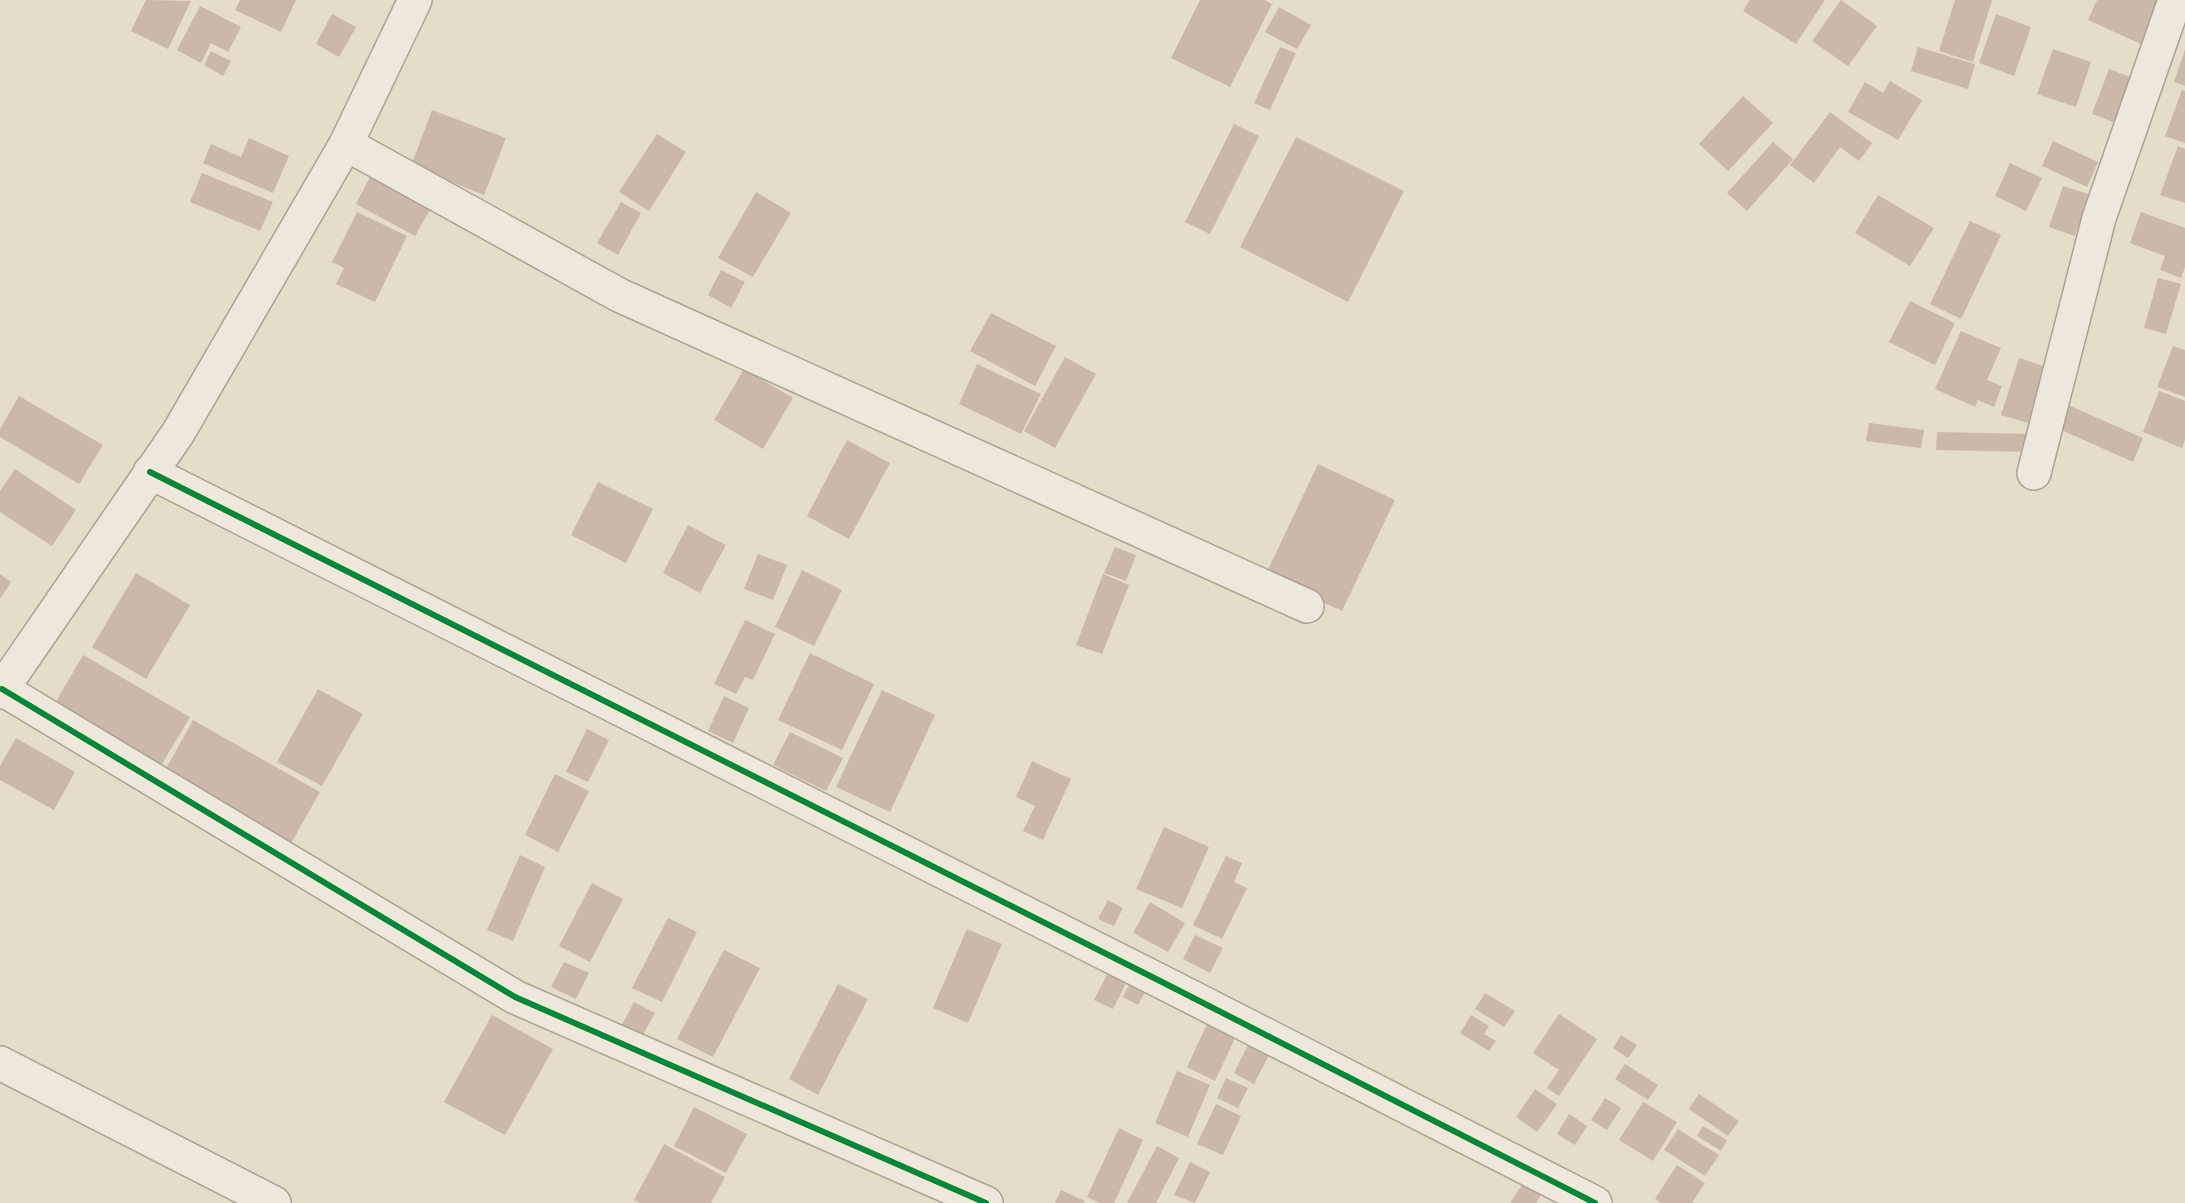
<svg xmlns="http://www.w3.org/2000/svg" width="2185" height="1203" font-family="'PT Serif',serif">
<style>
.building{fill:#cab9aa}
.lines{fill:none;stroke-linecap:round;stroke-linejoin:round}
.minor-casing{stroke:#aba194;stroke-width:36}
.tertiary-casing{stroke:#aba194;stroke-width:36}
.minor{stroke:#eee7dc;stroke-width:33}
.tertiary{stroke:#eee7dc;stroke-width:33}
.cycleway-casing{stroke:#f9eace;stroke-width:10}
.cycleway{stroke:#00873e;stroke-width:6}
</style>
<rect width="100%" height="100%" fill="#e6dcca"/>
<g class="building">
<path d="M 146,0 L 191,1 L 168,49 L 131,31 Z"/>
<path d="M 240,0 L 296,0 L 281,32 L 235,10 Z"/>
<path d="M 1200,0 L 1264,0 L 1272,4 L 1230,87 L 1171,58 Z"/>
<path d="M 1750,0 L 1825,0 L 1796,44 L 1743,11 Z"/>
<path d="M 1841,0 L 1877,26 L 1848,66 L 1812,41 Z"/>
<path d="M 1955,0 L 1992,0 L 1973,62 L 1939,51 Z"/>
<path d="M 2097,0 L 2164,0 L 2143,45 L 2088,20 Z"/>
<path d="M 200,6 L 241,27 L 228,52 L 211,43 L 201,63 L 177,50 Z"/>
<path d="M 1279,7 L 1311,25 L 1297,49 L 1265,32 Z"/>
<path d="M 332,14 L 356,27 L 339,57 L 316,44 Z"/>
<path d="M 1996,14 L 2031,27 L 2014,76 L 1979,63 Z"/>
<path d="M 1280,47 L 1296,53 L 1270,110 L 1254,103 Z"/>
<path d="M 1918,47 L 1975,64 L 1968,89 L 1911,71 Z"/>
<path d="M 2053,49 L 2091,62 L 2076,107 L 2037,94 Z"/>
<path d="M 2185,49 L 2185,86 L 2174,82 Z"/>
<path d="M 211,51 L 231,61 L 223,76 L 204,65 Z"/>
<path d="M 2109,69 L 2133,78 L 2116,123 L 2092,114 Z"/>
<path d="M 1890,81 L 1922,100 L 1898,140 L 1848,112 L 1865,82 L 1883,93 Z"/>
<path d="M 2182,90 L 2185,91 L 2185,143 L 2165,136 Z"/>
<path d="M 1743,96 L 1773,123 L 1728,171 L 1699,144 Z"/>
<path d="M 432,110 L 506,138 L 484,195 L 411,166 Z"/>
<path d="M 1830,112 L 1872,143 L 1859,161 L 1840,147 L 1814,183 L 1790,165 Z"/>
<path d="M 1234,124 L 1259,136 L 1210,234 L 1185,222 Z"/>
<path d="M 657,134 L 686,152 L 649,211 L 619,192 Z"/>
<path d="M 1296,137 L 1404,191 L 1348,302 L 1240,247 Z"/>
<path d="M 249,138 L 289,156 L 273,193 L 203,163 L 211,144 L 241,157 Z"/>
<path d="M 2053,141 L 2098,162 L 2087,187 L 2042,166 Z"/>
<path d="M 1773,142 L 1793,159 L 1747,211 L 1727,193 Z"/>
<path d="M 2178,146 L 2185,149 L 2185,203 L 2160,195 Z"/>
<path d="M 2010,163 L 2042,178 L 2026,211 L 1995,196 Z"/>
<path d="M 202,173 L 273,202 L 260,231 L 190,202 Z"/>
<path d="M 370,177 L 430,210 L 415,236 L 356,204 Z"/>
<path d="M 2063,186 L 2088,194 L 2075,236 L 2049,227 Z"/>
<path d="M 756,192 L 791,213 L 753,277 L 718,258 Z"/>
<path d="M 1878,195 L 1934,228 L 1910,266 L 1855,233 Z"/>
<path d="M 621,202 L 641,213 L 618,255 L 597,243 Z"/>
<path d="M 357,212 L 407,236 L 375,302 L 336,284 L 344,268 L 332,262 Z"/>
<path d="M 2141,212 L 2185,228 L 2185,267 L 2181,278 L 2160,270 L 2165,256 L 2130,243 Z"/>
<path d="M 1970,221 L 2001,235 L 1961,319 L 1930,304 Z"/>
<path d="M 721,270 L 745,282 L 731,308 L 708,295 Z"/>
<path d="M 2158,278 L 2181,284 L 2166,334 L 2144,328 Z"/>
<path d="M 1910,301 L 1955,323 L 1935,365 L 1889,342 Z"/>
<path d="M 991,313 L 1056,346 L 1035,386 L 970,351 Z"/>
<path d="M 1961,331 L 2001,348 L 1987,380 L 2002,386 L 1994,407 L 1978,400 L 1975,407 L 1935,389 Z"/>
<path d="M 2173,346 L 2185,350 L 2185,397 L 2157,387 Z"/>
<path d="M 1065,357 L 1096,374 L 1055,448 L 1024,431 Z"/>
<path d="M 2019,358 L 2046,367 L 2028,423 L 2001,415 Z"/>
<path d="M 977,364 L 1041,394 L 1021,434 L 959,404 Z"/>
<path d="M 744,369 L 793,398 L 763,449 L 714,420 Z"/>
<path d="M 2159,391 L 2185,401 L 2185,440 L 2182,448 L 2143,432 Z"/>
<path d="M 19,396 L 103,445 L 79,484 L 0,437 L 0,429 Z"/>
<path d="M 2068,405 L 2143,438 L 2133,462 L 2057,428 Z"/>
<path d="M 1869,423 L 1924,430 L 1921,448 L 1866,441 Z"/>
<path d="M 1937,432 L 2028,434 L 2028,452 L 1936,450 Z"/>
<path d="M 847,440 L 890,463 L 849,539 L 807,516 Z"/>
<path d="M 1318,464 L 1395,500 L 1342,611 L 1265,576 Z"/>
<path d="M 15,469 L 76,510 L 52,546 L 0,512 L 0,491 Z"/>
<path d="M 598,482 L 653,509 L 626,563 L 571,535 Z"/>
<path d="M 688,525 L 726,545 L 700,593 L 663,573 Z"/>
<path d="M 1115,547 L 1136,555 L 1126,581 L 1104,573 Z"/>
<path d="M 758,554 L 787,565 L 773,600 L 744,589 Z"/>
<path d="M 802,570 L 842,590 L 814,646 L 775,627 Z"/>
<path d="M 136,573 L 190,605 L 146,679 L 92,647 Z"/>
<path d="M 0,574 L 11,582 L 0,599 Z"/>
<path d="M 1103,574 L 1129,585 L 1102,654 L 1076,645 Z"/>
<path d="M 745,620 L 775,634 L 753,680 L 745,677 L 736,694 L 714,684 Z"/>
<path d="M 810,653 L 874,684 L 842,750 L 778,720 Z"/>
<path d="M 83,655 L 190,717 L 156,774 L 50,712 Z"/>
<path d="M 318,689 L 363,714 L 322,786 L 277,762 Z"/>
<path d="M 882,690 L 935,715 L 890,812 L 836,787 Z"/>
<path d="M 724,696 L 749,708 L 733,743 L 708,731 Z"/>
<path d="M 193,720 L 320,792 L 290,845 L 163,774 Z"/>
<path d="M 587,729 L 609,740 L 588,782 L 566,772 Z"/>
<path d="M 790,732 L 843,758 L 826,791 L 773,765 Z"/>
<path d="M 16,738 L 75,772 L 54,810 L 0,780 L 0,766 Z"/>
<path d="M 1032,761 L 1071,779 L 1043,840 L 1023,831 L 1035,806 L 1016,797 Z"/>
<path d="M 555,774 L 589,791 L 558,852 L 525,835 Z"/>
<path d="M 1164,827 L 1209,847 L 1182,908 L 1136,889 Z"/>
<path d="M 520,855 L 545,867 L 513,941 L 487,930 Z"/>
<path d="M 1226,856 L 1242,863 L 1234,882 L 1247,888 L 1222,939 L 1193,925 Z"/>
<path d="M 592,883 L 623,899 L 590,962 L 559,946 Z"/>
<path d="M 1108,900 L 1123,908 L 1114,926 L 1098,919 Z"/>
<path d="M 1150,902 L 1185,923 L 1168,952 L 1133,933 Z"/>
<path d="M 668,918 L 697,932 L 662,1002 L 632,988 Z"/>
<path d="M 967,929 L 1002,944 L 968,1023 L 933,1008 Z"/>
<path d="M 1195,935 L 1223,948 L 1210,973 L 1183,959 Z"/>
<path d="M 724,950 L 760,968 L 713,1057 L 677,1039 Z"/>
<path d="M 564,962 L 589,973 L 576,999 L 551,987 Z"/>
<path d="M 1109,971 L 1127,981 L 1113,1009 L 1094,1000 Z"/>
<path d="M 1131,981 L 1147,989 L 1138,1005 L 1123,997 Z"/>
<path d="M 838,984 L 868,999 L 818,1095 L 789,1079 Z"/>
<path d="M 1485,993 L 1515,1011 L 1504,1027 L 1475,1009 Z"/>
<path d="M 634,1002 L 655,1013 L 643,1035 L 622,1025 Z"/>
<path d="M 1559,1014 L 1597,1039 L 1559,1096 L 1547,1088 L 1559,1070 L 1533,1053 Z"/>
<path d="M 492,1015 L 553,1049 L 505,1135 L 444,1102 Z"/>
<path d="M 1471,1015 L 1489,1026 L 1484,1034 L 1496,1041 L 1489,1051 L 1460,1033 Z"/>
<path d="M 1209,1020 L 1237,1034 L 1215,1081 L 1187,1067 Z"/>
<path d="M 1621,1035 L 1637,1045 L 1628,1058 L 1613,1048 Z"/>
<path d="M 1249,1043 L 1270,1053 L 1254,1084 L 1234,1073 Z"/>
<path d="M 1625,1064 L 1658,1085 L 1648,1100 L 1615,1079 Z"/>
<path d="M 1177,1071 L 1210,1085 L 1188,1137 L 1155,1123 Z"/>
<path d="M 1226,1078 L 1248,1088 L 1238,1108 L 1217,1098 Z"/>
<path d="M 1535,1089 L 1557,1104 L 1537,1132 L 1516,1117 Z"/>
<path d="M 1699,1094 L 1739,1121 L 1728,1136 L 1689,1109 Z"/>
<path d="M 1605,1098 L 1621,1108 L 1607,1130 L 1591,1120 Z"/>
<path d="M 1643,1102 L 1677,1122 L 1653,1161 L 1619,1140 Z"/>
<path d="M 1216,1104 L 1241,1116 L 1223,1155 L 1197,1144 Z"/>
<path d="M 694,1107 L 747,1134 L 726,1173 L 674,1146 Z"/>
<path d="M 1569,1114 L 1587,1126 L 1575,1145 L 1557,1134 Z"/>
<path d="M 1703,1126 L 1727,1140 L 1721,1151 L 1697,1136 Z"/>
<path d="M 1119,1128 L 1143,1140 L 1114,1203 L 1100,1203 L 1087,1197 Z"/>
<path d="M 1678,1129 L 1719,1155 L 1705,1176 L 1664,1150 Z"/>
<path d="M 664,1144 L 725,1177 L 711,1203 L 640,1203 L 634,1200 Z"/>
<path d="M 1157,1146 L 1179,1158 L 1156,1203 L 1127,1203 Z"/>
<path d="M 1190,1162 L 1210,1172 L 1195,1203 L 1174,1195 Z"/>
<path d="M 1677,1165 L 1705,1183 L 1692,1203 L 1661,1203 L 1655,1199 Z"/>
<path d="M 1525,1180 L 1543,1191 L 1536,1203 L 1510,1203 Z"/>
<path d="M 1061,1190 L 1085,1201 L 1084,1203 L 1055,1203 Z"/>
</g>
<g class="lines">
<defs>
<g id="minor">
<path d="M 346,144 L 619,295 L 1307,606"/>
<path d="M 150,472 L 1166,984 L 1595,1203"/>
<path d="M 2034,473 L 2099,218 L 2175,0"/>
<path d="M 2,689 L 515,997 L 986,1203"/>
<path d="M 0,1063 L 274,1203"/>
</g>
<path id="tertiary" d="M 0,692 L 178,433 L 346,144 L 415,0"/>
</defs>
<use href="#minor" class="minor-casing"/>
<use href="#tertiary" class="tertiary-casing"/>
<use href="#minor" class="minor"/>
<use href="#tertiary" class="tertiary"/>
<defs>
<g id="cycleway">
<path d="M 150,472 L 1166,984 L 1595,1203"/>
<path d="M 2,689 L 515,997 L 986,1203"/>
</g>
</defs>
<use href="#cycleway" class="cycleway-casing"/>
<use href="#cycleway" class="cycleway"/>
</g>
</svg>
